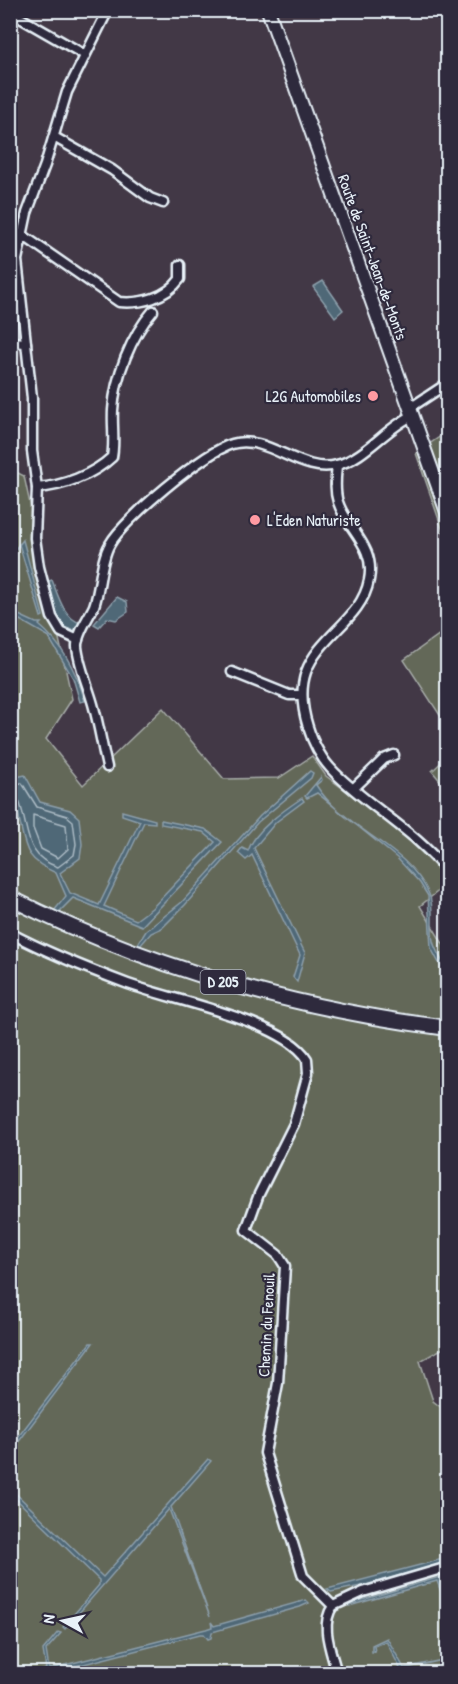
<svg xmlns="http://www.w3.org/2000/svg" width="458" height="1684" font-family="'Patrick Hand',sans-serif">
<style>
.green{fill:#646759;stroke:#a6aca8;stroke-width:1.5}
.water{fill:#4f6877;stroke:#8c9fab;stroke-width:1.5}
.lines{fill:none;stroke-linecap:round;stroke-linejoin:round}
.shore{stroke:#abbac4;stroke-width:1.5}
.minor-casing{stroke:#e8f1f8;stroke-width:13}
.secondary-casing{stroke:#e8f1f8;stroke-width:16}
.primary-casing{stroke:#e8f1f8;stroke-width:18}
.minor{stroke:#2f2a3d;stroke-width:8}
.secondary{stroke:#2f2a3d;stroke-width:12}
.primary{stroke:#2f2a3d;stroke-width:14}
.poi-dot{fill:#ff9aa2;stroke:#2f2a3d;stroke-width:2}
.labels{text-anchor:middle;stroke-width:4.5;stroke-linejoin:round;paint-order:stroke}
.shield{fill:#2f2a3d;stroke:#b0b5c0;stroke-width:1.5}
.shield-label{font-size:15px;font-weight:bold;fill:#e8f1f8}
.street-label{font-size:16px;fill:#e8f1f8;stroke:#2f2a3d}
.poi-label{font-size:16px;fill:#e8f1f8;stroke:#2f2a3d;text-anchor:end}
</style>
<rect width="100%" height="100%" fill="#423846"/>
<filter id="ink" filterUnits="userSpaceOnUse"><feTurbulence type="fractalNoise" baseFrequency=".0167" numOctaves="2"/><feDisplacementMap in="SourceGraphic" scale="12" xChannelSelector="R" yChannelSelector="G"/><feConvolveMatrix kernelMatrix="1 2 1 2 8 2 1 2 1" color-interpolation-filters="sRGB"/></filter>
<g filter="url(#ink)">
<g class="green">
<path d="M 447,432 L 447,543 L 416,453 Z"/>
<path d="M 10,469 L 24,476 L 72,699 L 46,739 L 83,785 L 163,708 L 224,779 L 279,778 L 312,756 L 326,776 L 402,832 L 447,879 L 447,884 L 420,906 L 448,952 L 447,1346 L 420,1361 L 433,1401 L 447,1412 L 447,1673 L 11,1673 Z"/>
<path d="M 447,629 L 447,726 L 404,660 Z"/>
<path d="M 447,757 L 447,789 L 432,771 Z"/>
</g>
<g class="water">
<path d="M 323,281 L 343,310 L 335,317 L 313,287 Z"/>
<path d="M 23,540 L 43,616 L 41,617 L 19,544 L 11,555 Z"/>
<path d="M 52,580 C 58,595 64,619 81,623 L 74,630 L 64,629 L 56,615 L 46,582 Z"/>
<path d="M 117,597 L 127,602 L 128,612 L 116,620 L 107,618 L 99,627 L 94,624 Z"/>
<path d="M 10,611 L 36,623 L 41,623 L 39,625 C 62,644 77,673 85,701 L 80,702 L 73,678 L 48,636 L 11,615 Z"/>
<path d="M 310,771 L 313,773 L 311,778 L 258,822 L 185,905 L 162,928 L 151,933 L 140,946 L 138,944 L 146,931 L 182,902 L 260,816 Z"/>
<path d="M 25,775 L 40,802 L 70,810 L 79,818 L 82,844 L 80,858 L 60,873 L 70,893 L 99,905 L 140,821 L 122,815 L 122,811 L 155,820 L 155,823 L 144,822 L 104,906 L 136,920 L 152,908 L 215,842 L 203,832 L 161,824 L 161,820 L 205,829 L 222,842 L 142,926 L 73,898 L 58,913 L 54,911 L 66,896 L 56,873 C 22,858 26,846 18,814 C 14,801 10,792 11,778 Z"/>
<path d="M 321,777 L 322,780 L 316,785 C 344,830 407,845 429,894 C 435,907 430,926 433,941 C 436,955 448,964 447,978 L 431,948 L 428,896 L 420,883 L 397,858 L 317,793 L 307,798 L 305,796 Z"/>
<path d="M 302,798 L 304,801 L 276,822 L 254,848 L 305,953 L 297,982 L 293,977 L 300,955 L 252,855 L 246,860 L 238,853 L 242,848 L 248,851 C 255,830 284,810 302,798 Z"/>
<path d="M 90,1343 L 93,1343 L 11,1452 L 11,1446 Z"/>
<path d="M 208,1459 L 211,1461 L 171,1507 L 210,1617 L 169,1509 L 65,1629 L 63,1627 L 99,1585 L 99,1580 L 11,1494 L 11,1489 L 103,1577 Z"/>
<path d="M 447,1558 L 447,1562 L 366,1585 L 331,1592 L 327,1589 Z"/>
<path d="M 447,1575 L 447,1579 L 442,1582 L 447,1608 L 437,1581 L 349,1606 L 348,1604 Z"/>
<path d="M 306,1600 L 309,1603 L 300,1607 L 212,1632 L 211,1638 L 208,1639 L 204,1634 L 200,1634 L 49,1673 L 35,1673 L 46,1669 L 43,1650 L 58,1632 L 61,1633 L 46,1650 L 49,1669 L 206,1629 L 212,1627 L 211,1622 L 214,1626 Z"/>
<path d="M 387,1638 L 404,1668 L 447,1659 L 386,1673 L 400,1668 L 386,1641 L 374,1646 L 375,1652 L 372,1652 L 372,1645 Z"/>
</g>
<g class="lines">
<g class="shore">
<path d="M 10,784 L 22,783 L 37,807 L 67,816 L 73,821 L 76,844 L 74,855 L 58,867 C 23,856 30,829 19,801 L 10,797"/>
<path d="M 33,815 L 66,825 L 68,849 L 58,858 L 41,849 L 33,828 Z"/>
</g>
<defs>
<g id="minor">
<path d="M 10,12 L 85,55"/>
<path d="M 54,137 L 112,170 L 150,198 L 163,203"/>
<path d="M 21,234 L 119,302 C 141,304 166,298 180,279 L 180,265"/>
<path d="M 10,342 L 26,343"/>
<path d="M 410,408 L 448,383"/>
<path d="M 337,465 C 336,477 334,490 338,502 C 347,530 376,546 369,580 C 362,619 319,636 306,672 C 295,704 312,751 335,773 C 371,808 416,832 448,872"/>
<path d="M 37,488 C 63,486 93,475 112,457 C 115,441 112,426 113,410 C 115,377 131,336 153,311"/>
<path d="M 78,640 L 61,632 L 52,617 L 39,567 L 35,538 L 37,488 L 32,451 L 32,398 L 17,260 L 27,213 L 45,165 L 67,92 L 108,10"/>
<path d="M 232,672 L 289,695 L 302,695"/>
<path d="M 107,767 C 102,746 99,725 93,704 C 88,686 79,666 77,647 C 76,635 89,617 94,606 C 101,587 100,561 110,544 C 124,519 204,452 232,444 C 267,433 301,475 337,465 C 365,458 386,428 412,416"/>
<path d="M 354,788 L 384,759 L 394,755"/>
<path d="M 10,933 C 48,953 88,969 128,984 C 172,1000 284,1021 307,1059 L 308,1073 L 294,1124 L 259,1194 L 246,1230 L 278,1255 L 285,1266 L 278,1383 L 265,1453 L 303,1576 L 333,1606"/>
<path d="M 337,1674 C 332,1653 319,1625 333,1606 L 363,1592 L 448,1567"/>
</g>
<path id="secondary" d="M 268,10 L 448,515"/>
<path id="primary" d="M 10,898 C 148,967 295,1009 448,1028"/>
</defs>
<use href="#minor" class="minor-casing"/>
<use href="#secondary" class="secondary-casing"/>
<use href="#primary" class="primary-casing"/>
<use href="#minor" class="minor"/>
<use href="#secondary" class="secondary"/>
<use href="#primary" class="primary"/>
</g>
</g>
<g class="poi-dot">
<circle cx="373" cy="396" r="6"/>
<circle cx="255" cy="520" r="6"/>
</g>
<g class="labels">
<rect class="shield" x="200.5" y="970" width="45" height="24" rx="4.5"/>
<g class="shield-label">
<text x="223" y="987">D 205</text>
</g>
<g class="street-label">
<text transform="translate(373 257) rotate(70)" y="6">Route de Saint-Jean-de-Monts</text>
<text transform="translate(266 1325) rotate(-87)" y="6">Chemin du Fenouil</text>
</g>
<g class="poi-label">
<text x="361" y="402">L2G Automobiles</text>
<text x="267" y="526" text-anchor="start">L'Eden Naturiste</text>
</g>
</g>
<rect width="458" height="1684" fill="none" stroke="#2f2a3d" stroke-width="36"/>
<rect x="18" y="18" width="422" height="1648" fill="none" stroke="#e8f1f8" stroke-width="2" filter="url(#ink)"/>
<g transform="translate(63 1621) rotate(278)" stroke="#2f2a3d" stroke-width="4.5" paint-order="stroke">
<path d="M0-4.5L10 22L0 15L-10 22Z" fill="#e8f1f8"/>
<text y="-9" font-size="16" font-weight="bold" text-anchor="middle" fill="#e8f1f8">N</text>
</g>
</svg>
